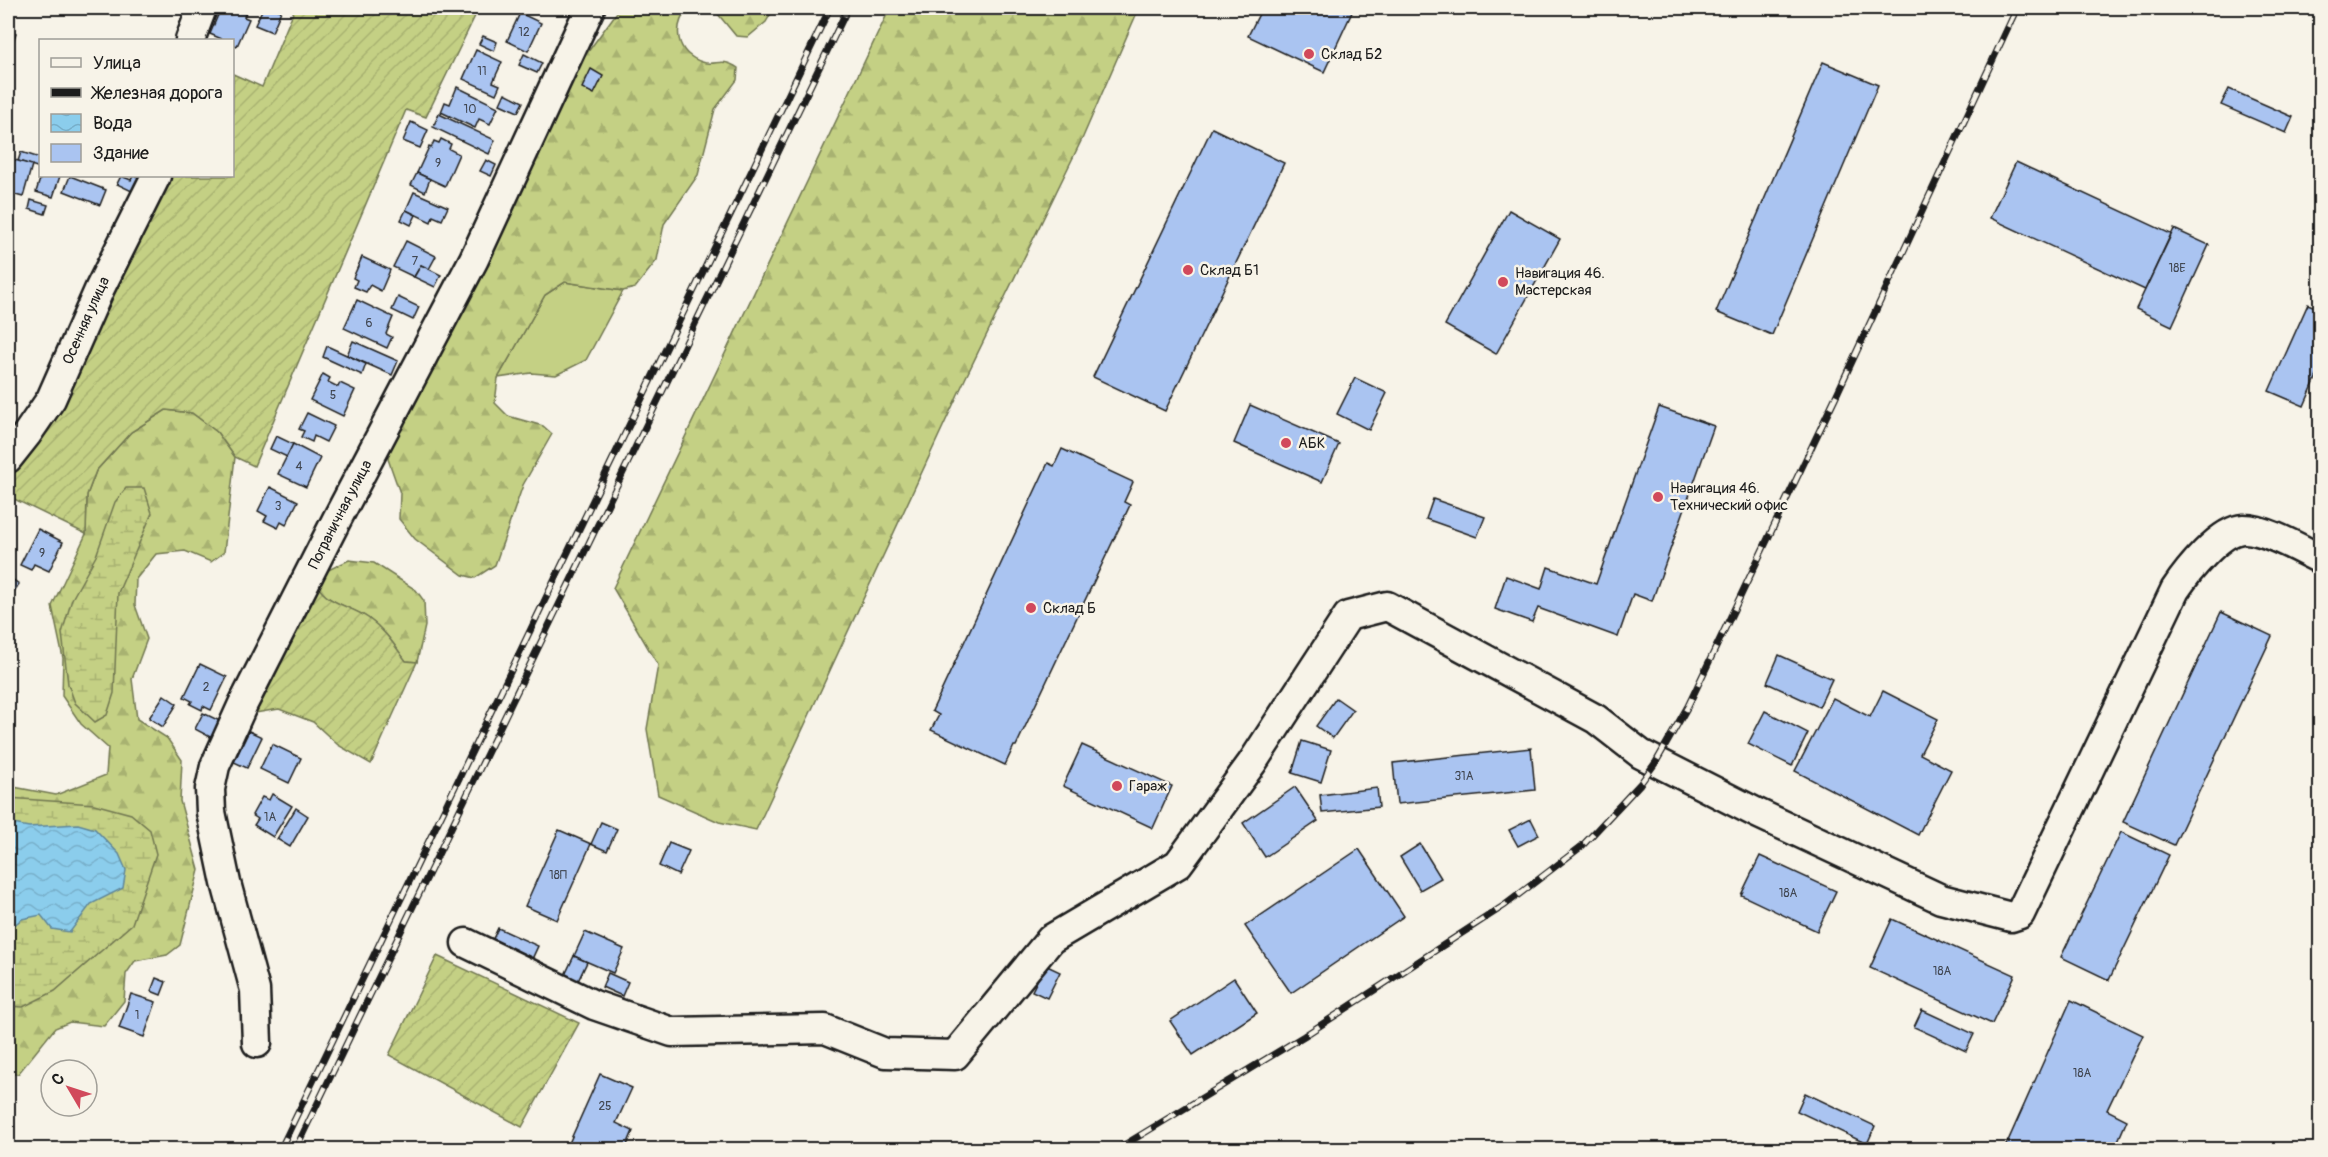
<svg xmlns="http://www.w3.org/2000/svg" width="2328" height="1157" font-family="Pangolin,sans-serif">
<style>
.grass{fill:#c4d084;stroke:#707650;stroke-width:1.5}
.forest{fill:url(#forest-firs);stroke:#707650;stroke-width:1.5}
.wetland{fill:url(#wetland-marsh);stroke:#707650;stroke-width:1.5}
.garden{fill:url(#garden-furrows);stroke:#707650;stroke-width:1.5}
.water{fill:url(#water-waves);stroke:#5f8699;stroke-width:1.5}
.building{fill:#aac4f1;stroke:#1c1c1c;stroke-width:1.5}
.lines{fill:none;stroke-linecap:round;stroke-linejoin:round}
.minor-casing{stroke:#1c1c1c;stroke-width:33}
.minor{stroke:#f7f3e8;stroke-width:28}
.rail-casing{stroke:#1c1c1c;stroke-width:7}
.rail{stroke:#f7f3e8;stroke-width:4.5;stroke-dasharray:14;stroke-linecap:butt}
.poi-dot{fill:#d1495b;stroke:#f7f3e8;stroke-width:2}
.labels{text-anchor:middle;stroke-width:5;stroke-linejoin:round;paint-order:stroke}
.number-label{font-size:12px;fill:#404651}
.poi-label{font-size:15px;fill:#1c1c1c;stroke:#f7f3e8;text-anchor:start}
.street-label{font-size:15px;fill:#1c1c1c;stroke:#f7f3e8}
</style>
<defs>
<pattern id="forest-firs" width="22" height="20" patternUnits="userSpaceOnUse" patternTransform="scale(1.5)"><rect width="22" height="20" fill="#c4d084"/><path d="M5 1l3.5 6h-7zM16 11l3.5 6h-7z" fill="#a8b271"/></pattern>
<pattern id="wetland-marsh" width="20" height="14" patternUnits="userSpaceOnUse" patternTransform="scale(1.5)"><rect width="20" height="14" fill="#c4d084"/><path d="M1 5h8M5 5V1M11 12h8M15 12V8" fill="none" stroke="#a8b271"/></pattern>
<pattern id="garden-furrows" width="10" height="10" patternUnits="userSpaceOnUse" patternTransform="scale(1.5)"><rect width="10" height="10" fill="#c4d084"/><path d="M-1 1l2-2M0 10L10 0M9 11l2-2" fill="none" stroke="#a8b271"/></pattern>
<pattern id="water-waves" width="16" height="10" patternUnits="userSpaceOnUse" patternTransform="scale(1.5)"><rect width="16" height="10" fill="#8bcdec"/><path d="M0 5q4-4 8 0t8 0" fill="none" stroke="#77afca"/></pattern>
</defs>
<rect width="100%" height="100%" fill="#f7f3e8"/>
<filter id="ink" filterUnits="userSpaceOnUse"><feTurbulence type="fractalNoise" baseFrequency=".0167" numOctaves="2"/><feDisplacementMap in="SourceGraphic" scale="12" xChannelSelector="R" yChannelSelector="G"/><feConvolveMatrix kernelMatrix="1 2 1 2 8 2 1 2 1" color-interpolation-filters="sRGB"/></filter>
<g filter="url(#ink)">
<path class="grass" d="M 565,282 L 623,291 L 586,360 L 556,375 L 531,373 L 498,378 L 545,295 Z"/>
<g class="forest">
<path d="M 620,8 L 688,8 C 672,28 676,53 702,62 C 716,67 721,56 738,68 L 737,80 L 715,109 L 698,175 L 664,224 L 657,260 L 635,288 L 623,291 L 565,282 L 545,295 L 498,378 L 495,403 L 508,416 L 543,426 L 552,434 L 523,485 L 495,565 L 475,578 L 463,575 L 415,539 L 399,519 L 400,493 L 388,459 L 394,433 L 481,271 L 582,60 Z"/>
<path d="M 709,8 L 774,8 L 766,22 L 748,37 L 736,36 L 713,8 Z"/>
<path d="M 890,8 L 1139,8 L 1083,137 L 966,377 L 756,830 L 719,822 L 658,795 L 647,729 L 658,665 L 613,588 Z"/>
<path d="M 166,410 L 192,413 L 217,432 L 235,457 L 224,552 L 211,562 L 185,551 L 156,554 L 136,579 L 135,605 L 147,639 L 132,679 L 137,719 L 167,738 L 182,760 L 180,801 L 199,870 L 180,945 L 167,955 L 135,961 L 126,974 L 124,1001 L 104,1026 L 70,1022 L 55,1028 L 18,1074 L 8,1074 L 8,786 L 56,795 L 106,775 L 108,748 L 81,724 L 62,696 L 63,658 L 52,606 L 86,534 L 87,495 L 96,471 L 131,432 Z"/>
<path d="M 349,560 L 374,563 L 416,590 L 424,601 L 425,626 L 417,662 L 406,661 C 394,645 385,630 368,618 C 351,606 327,604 317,585 L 322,573 Z"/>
</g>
<g class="wetland">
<path d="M 126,488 L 144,488 L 152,513 L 118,593 L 114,693 L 107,715 L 95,722 L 75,703 L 68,684 L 62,633 L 72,599 L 96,556 L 115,502 Z"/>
<path d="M 8,798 L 94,804 L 131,814 L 150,830 L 156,854 L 132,924 L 55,991 L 23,1007 L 8,1006 Z"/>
</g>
<g class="garden">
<path d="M 295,8 L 467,8 L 477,12 L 426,117 L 406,110 L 254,466 L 235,457 L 217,432 L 192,413 L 166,410 L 131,432 L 96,471 L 87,495 L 86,534 L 8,496 L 8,479 L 62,402 L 166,176 L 232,176 L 233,74 L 262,87 Z"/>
<path d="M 317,585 C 327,604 351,606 368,618 C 385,630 394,645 406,661 L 417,662 L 371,764 L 338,745 L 313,722 L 279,709 L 255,713 Z"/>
<path d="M 437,956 L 579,1023 L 522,1127 L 389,1055 Z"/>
</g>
<path class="water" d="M 8,823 L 29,827 L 78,824 L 95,829 L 119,854 L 126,870 L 123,888 L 91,904 L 70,932 L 52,929 L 41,915 L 22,919 L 8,930 Z"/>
<g class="building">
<path d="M 221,8 L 248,8 L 244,17 L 249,19 L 237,46 L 232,44 L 232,40 L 224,40 L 210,34 Z"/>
<path d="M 263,8 L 275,8 L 281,11 L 272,32 L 255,25 Z"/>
<path d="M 1262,8 L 1354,8 L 1324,72 L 1248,36 Z"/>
<path d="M 520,13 L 541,23 L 528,51 L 507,41 Z"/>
<path d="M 8,30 L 16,33 L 11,48 L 8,47 Z"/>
<path d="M 483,36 L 497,42 L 494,51 L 479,44 Z"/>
<path d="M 476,50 L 502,62 L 493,82 L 500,85 L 496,94 L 463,79 Z"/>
<path d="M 524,54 L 542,63 L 537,73 L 519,65 Z"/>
<path d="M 1823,62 L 1878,85 L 1772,335 L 1716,312 Z"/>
<path d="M 591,69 L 603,76 L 594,94 L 582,88 Z"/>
<path d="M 457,87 L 498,107 L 490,124 L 479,119 L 475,128 L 441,112 L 445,102 L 450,104 Z"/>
<path d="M 2229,89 L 2293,117 L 2286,133 L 2221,105 Z"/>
<path d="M 505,93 L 523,102 L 518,112 L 500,104 Z"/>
<path d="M 439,114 L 495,140 L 489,154 L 433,127 Z"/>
<path d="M 411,122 L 428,130 L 420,148 L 403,141 Z"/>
<path d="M 1212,128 L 1284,163 L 1165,411 L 1093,377 Z"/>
<path d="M 441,139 L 451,144 L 449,149 L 459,154 L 445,186 L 417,173 L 429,147 L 431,148 L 434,141 L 439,143 Z"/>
<path d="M 21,152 L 40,158 L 40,168 L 18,161 Z"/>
<path d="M 8,158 L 32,165 L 23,197 L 8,193 Z"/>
<path d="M 486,160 L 496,165 L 491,176 L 480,171 Z"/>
<path d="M 2016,162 L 2171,234 L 2145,290 L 1990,218 Z"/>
<path d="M 417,173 L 430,179 L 425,192 L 411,185 Z"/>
<path d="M 41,176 L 60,176 L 53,197 L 36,192 Z"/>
<path d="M 70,176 L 106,190 L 100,205 L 64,191 Z"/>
<path d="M 121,176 L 131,180 L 133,176 L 147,176 L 138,194 L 117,184 Z"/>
<path d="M 414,192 L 448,207 L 442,220 L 433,216 L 431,222 L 406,210 Z"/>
<path d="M 31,200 L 48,205 L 45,214 L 29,209 Z"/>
<path d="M 8,202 L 9,202 L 8,208 L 14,210 L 8,247 Z"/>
<path d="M 406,210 L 416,215 L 411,225 L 401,220 Z"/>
<path d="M 1509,210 L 1560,239 L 1496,354 L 1445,325 Z"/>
<path d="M 2174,229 L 2209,245 L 2172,326 L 2136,309 Z"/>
<path d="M 406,241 L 436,256 L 429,269 L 421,265 L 414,277 L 393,267 Z"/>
<path d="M 362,257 L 390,270 L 381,291 L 370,285 L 366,292 L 354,287 L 357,280 L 353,278 Z"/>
<path d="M 421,265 L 441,275 L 435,287 L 414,277 Z"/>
<path d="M 398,297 L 419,307 L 413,320 L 392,310 Z"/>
<path d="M 357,300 L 393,317 L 386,334 L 392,337 L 387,348 L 344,328 Z"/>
<path d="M 2308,304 L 2320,309 L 2320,369 L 2304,406 L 2269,391 Z"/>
<path d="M 353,341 L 398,361 L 392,375 L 347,355 Z"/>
<path d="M 327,346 L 366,364 L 362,375 L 323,357 Z"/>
<path d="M 323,374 L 330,378 L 328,382 L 338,387 L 340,383 L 355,390 L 343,416 L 310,400 Z"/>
<path d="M 1355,378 L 1387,393 L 1369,430 L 1337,414 Z"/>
<path d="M 1250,405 L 1339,444 L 1322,482 L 1234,443 Z"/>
<path d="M 1659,407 L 1714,426 L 1652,601 L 1633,594 L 1618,637 L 1538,608 L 1532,622 L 1495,609 L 1506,576 L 1541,589 L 1548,567 L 1596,584 Z"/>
<path d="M 307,413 L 334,426 L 326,442 L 314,436 L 312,442 L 301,437 L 304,431 L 299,429 Z"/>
<path d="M 276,436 L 293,444 L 287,457 L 270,449 Z"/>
<path d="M 293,444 L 320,458 L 306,487 L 278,474 Z"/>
<path d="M 1062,449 L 1133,482 L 1124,502 L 1130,505 L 1016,746 L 1014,746 L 1005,765 L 931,730 L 939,715 L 932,711 L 1048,463 L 1054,466 Z"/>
<path d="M 270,487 L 298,501 L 286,525 L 281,522 L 278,528 L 264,521 L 267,516 L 258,511 Z"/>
<path d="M 1433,499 L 1485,517 L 1477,537 L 1426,519 Z"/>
<path d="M 38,529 L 63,542 L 49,571 L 34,564 L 31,570 L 20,565 Z"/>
<path d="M 9,577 L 19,584 L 9,599 L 8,599 Z"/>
<path d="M 2221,612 L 2272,636 L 2174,845 L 2123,822 Z"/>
<path d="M 1779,655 L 1832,679 L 1819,707 L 1767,683 Z"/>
<path d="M 200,664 L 227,677 L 211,710 L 203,706 L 202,710 L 190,704 L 192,701 L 184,697 Z"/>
<path d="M 1883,691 L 1938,719 L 1920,754 L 1951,770 L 1918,835 L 1795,771 L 1833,698 L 1870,717 Z"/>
<path d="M 164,695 L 177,704 L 163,727 L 149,718 Z"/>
<path d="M 1336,698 L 1353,710 L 1333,738 L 1316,726 Z"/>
<path d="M 1765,711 L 1808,733 L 1792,766 L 1748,744 Z"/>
<path d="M 203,713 L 220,721 L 212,738 L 195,729 Z"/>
<path d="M 249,731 L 262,737 L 247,768 L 234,762 Z"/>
<path d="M 1302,741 L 1331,750 L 1321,782 L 1292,773 Z"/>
<path d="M 272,744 L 301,758 L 289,783 L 260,769 Z"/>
<path d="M 1082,745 L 1172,786 L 1153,828 L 1063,786 Z"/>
<path d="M 1531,748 L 1535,790 L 1397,804 L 1393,763 Z"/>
<path d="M 1295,787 L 1318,821 L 1265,857 L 1243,823 Z"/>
<path d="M 1377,788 L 1379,807 L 1322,813 L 1320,795 Z"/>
<path d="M 272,794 L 292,806 L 273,837 L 254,825 L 258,819 L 252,815 L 262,797 L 269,800 Z"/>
<path d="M 296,808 L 308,816 L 290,847 L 277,839 Z"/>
<path d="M 1531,819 L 1539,835 L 1518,846 L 1509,830 Z"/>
<path d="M 601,822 L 617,829 L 607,851 L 591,844 Z"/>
<path d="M 559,830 L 591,844 L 557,920 L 525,906 Z"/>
<path d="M 2121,832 L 2169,855 L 2109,980 L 2061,957 Z"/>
<path d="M 669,843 L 689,851 L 678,875 L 659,866 Z"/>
<path d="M 1420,844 L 1441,878 L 1420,890 L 1400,857 Z"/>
<path d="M 1359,849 L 1404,916 L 1291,993 L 1245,926 Z"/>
<path d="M 1760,856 L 1836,891 L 1817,931 L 1741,895 Z"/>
<path d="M 1892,919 L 2015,975 L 1992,1024 L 1870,968 Z"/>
<path d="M 498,928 L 538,946 L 532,959 L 492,941 Z"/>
<path d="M 585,932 L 624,949 L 613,973 L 574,956 Z"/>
<path d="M 574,956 L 587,962 L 578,981 L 565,975 Z"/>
<path d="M 1045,965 L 1060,972 L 1047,998 L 1032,991 Z"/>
<path d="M 608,973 L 628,982 L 622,996 L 602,987 Z"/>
<path d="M 156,978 L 166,982 L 161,995 L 151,991 Z"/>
<path d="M 1234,978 L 1257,1013 L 1193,1055 L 1170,1021 Z"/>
<path d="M 131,994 L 156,1002 L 144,1037 L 119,1028 Z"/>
<path d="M 2071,1000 L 2143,1035 L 2107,1110 L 2127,1120 L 2114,1150 L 2004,1150 Z"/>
<path d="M 1922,1010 L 1974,1034 L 1966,1051 L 1914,1027 Z"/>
<path d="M 600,1074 L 632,1088 L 616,1123 L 633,1131 L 625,1150 L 616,1150 L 606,1145 L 604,1150 L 566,1150 Z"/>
<path d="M 1805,1093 L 1875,1126 L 1867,1144 L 1797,1111 Z"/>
</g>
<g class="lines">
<defs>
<g id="minor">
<path d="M 190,40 L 202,8"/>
<path id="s1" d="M 8,458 L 27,434 L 51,399 L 100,288 L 156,176"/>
<path d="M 466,943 L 594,1005 L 672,1032 L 825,1029 L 885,1053 L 955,1055 L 1051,939 L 1178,864 L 1252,763 L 1348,616 L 1387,606 L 1596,719 L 1641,754 L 1757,813 L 1941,899 L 2011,917 L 2020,914 L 2175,590 C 2187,572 2220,530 2243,529 C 2264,528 2300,549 2320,559"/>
<path id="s2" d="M 257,1043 L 255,990 L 226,883 L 211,812 L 210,789 L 215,766 L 243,704 L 337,519 L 474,259 L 590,8"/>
</g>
</defs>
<use href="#minor" class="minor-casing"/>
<use href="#minor" class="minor"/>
<defs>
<g id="rail">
<path d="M 280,1150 L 830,8"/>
<path d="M 295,1150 L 848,8"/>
<path d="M 1116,1150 L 1304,1036 L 1505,905 L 1582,846 L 1640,784 L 1656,762 L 1688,706 L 1835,398 L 2017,8"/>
</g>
</defs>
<use href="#rail" class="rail-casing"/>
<use href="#rail" class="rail"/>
</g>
</g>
<g class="poi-dot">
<circle cx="1309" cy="54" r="6"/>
<circle cx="1188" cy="270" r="6"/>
<circle cx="1503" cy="282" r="6"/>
<circle cx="1286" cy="443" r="6"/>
<circle cx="1658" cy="497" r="6"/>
<circle cx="1031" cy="608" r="6"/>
<circle cx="1117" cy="786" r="6"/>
</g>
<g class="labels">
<g class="number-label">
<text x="524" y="36">12</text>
<text x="482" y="75">11</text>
<text x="470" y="113">10</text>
<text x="438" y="167">9</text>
<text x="415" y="265">7</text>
<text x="2177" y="272">18Е</text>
<text x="369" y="327">6</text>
<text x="333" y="399">5</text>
<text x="299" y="470">4</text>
<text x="278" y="510">3</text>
<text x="42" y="557">9</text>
<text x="206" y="691">2</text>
<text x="1464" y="780">31А</text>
<text x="270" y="821">1А</text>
<text x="558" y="879">18П</text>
<text x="1788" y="897">18А</text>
<text x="1942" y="975">18А</text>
<text x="137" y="1019">1</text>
<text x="2082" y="1077">18А</text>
<text x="605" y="1110">25</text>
</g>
<g class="poi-label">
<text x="1321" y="59">Склад Б2</text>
<text x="1200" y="275">Склад Б1</text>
<text x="1515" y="278">Навигация 46.<tspan x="1515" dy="17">Мастерская</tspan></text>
<text x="1298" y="448">АБК</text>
<text x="1670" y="493">Навигация 46.<tspan x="1670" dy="17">Технический офис</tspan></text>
<text x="1043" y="613">Склад Б</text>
<text x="1129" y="791">Гараж</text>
</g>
<g class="street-label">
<text dy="5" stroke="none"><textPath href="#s1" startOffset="159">Осенняя улица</textPath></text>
<text dy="5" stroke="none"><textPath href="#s2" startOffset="564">Пограничная улица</textPath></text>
</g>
</g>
<rect width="2328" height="1157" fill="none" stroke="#f7f3e8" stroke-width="30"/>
<rect x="15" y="15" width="2298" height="1127" fill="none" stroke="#1c1c1c" stroke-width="2" filter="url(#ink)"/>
<rect x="39" y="39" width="195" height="138" fill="#f7f3e8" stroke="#9f9d96" stroke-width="1.5"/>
<rect x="51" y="58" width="30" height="9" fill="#f7f3e8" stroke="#9f9d96" stroke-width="1.5"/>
<text x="93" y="69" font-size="18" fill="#1c1c1c">Улица</text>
<rect x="51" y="88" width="30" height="9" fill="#1c1c1c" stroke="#9f9d96" stroke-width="1.5"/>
<text x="93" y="99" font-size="18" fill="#1c1c1c">Железная дорога</text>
<rect x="51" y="114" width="30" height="18" fill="url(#water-waves)" stroke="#9f9d96" stroke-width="1.5"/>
<text x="93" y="129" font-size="18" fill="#1c1c1c">Вода</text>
<rect x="51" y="144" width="30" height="18" fill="#aac4f1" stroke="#9f9d96" stroke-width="1.5"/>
<text x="93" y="159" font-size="18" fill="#1c1c1c">Здание</text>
<g transform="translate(69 1088) rotate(309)"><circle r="28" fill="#f7f3e8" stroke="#9f9d96" stroke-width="1.5"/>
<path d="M0-4.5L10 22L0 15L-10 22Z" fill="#d1495b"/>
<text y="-9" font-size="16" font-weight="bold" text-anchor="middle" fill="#1c1c1c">С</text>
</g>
</svg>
